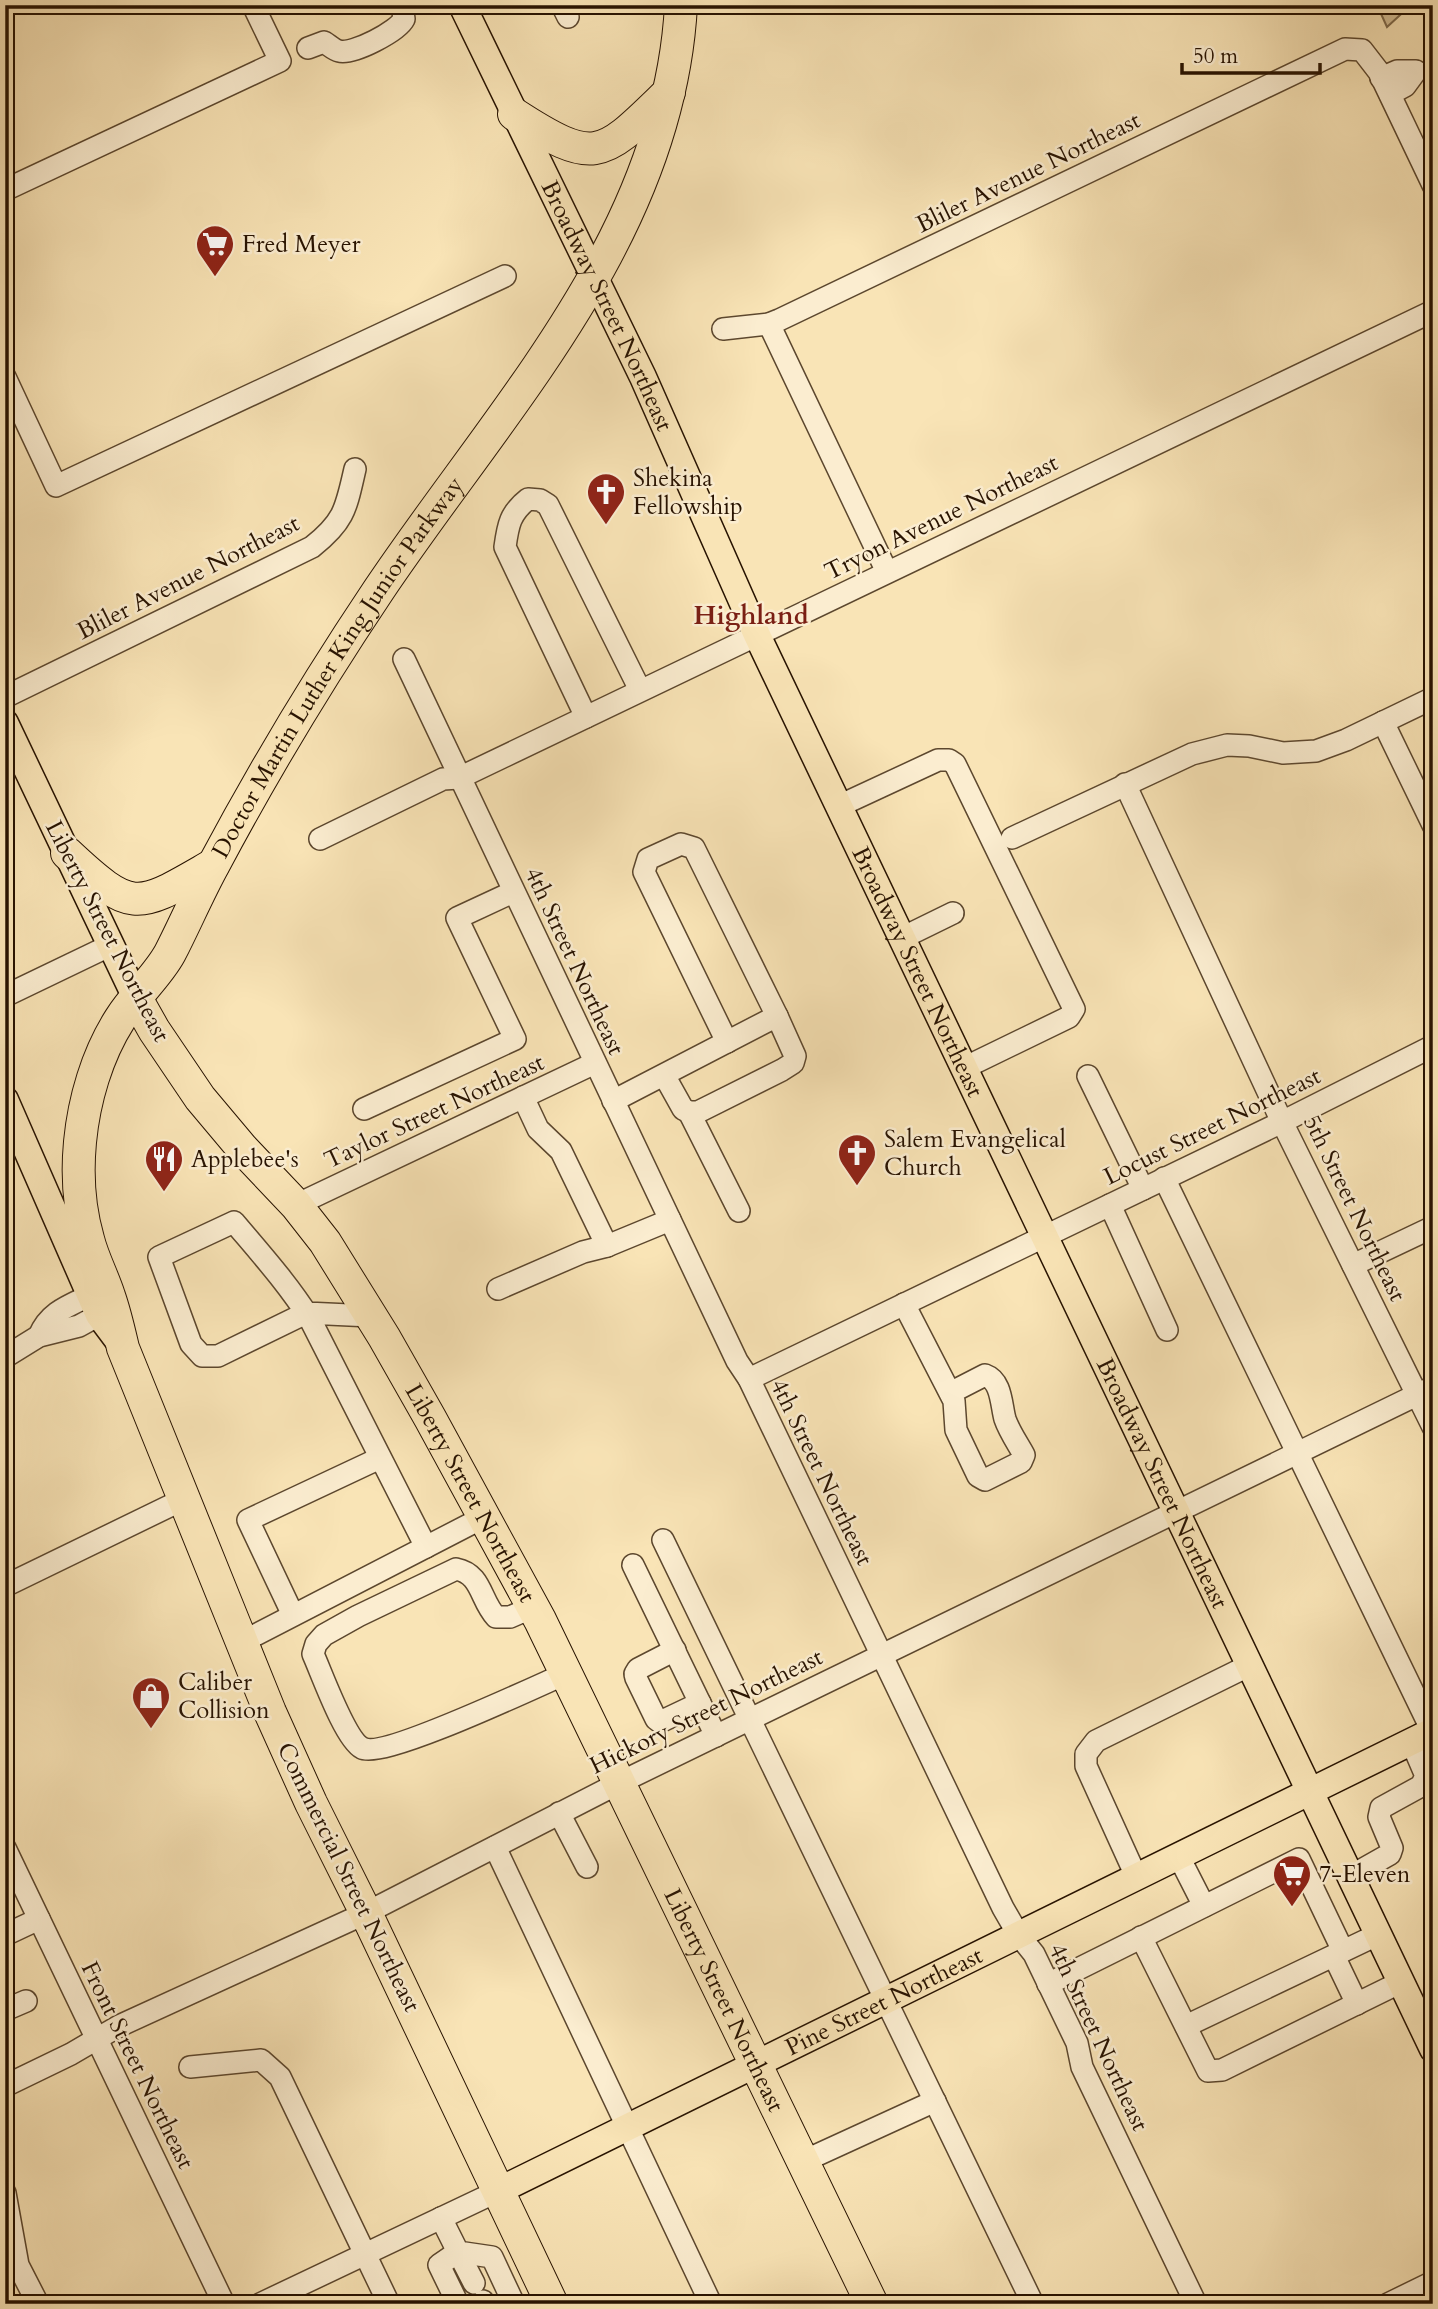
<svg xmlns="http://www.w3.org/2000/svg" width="1438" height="2309" font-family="Cardo,serif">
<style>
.green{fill:#d5c097;stroke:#7e6a4c;stroke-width:2}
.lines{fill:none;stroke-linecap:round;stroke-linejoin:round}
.minor-casing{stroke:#5c472e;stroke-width:24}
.major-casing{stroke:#281301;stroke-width:29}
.highway-casing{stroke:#281301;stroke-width:34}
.minor{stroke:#fbedd0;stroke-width:21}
.major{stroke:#f9e4b6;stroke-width:26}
.highway{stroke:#f9e4b6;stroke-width:32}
.labels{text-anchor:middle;stroke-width:5;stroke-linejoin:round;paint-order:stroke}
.street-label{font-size:24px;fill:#281301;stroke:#fbedd0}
.poi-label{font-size:24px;fill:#281301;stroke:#fbedd0;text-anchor:start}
.neighbourhood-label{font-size:26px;font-weight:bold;fill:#7a1f14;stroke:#fbedd0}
</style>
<rect width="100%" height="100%" fill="#f9e4b6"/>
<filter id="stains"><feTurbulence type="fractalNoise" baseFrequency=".00286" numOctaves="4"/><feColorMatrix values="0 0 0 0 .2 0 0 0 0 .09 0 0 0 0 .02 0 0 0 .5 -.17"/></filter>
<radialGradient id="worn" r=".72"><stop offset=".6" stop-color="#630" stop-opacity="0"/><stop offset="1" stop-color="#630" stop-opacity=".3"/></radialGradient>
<path class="green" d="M 1377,5 L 1411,5 L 1387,27 Z"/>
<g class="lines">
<defs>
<g id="minor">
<path d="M 562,5 L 568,17"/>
<path d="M 308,48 L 324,42 C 329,45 334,50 339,51 C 353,55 398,31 404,19 L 402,5"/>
<path d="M 1381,78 L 1397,71 L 1416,71 L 1405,86 L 1390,94"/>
<path d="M 5,190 L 280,61 L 253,5"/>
<path d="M 769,324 L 887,572"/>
<path d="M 723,329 L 769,324 L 779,320 L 1345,49 L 1362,50 L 1379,72 L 1433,185"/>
<path d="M 5,377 L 56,486 L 505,276"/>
<path d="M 404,659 L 737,1361 L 749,1379 L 1003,1908 L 1018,1934 L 1034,1954 L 1077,2043 L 1082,2067 L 1196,2304"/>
<path d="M 5,697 L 312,547 C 345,521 346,508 355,469"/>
<path d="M 586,717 L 505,547 C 508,525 510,513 528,499 L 540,500 L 548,505 L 640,690"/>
<path d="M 1383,722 L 1433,825"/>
<path d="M 1125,784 L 1282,1122 L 1433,1427"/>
<path d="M 839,806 L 938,760 L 949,760 L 955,764 L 1074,1009 L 1069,1017 L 964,1068"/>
<path d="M 1012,838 L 1192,754 L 1227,745 L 1249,746 L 1283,753 L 1316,751 L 1346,740 L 1433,698"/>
<path d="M 320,839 L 443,779 L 459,778 L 1433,311"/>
<path d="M 902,938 L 953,913"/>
<path d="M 5,996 L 111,945"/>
<path d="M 727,1042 L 644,872 L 648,859 L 681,844 L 694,848 L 777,1016"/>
<path d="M 1088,1076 L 1143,1189"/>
<path d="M 523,1097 L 538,1129 L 561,1151 L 607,1246 L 670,1220"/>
<path d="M 613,1101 L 777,1016 L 795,1056 L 793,1063 L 782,1070 L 698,1112 L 689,1112 L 683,1109 L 664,1075"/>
<path d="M 364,1109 L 515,1039 L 457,918 L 513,892"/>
<path d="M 689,1112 L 739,1211"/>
<path d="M 1164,1178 L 1433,1733"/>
<path d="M 296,1205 L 595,1063"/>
<path d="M 1110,1205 L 1167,1330"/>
<path d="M 1353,1265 L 1433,1227"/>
<path d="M 498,1289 L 583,1252 L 607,1246"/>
<path d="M 904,1304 L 954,1401 L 956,1430 L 978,1476 L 985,1480 L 1021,1462 L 1024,1455 C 1018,1444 1009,1431 1005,1419 C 1001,1405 1002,1381 985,1375 L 950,1393"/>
<path d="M 371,1316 L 306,1313 L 218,1356 L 202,1356 L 191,1344 L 159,1257 L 234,1222 C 261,1254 288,1284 310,1319 L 426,1547"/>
<path d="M 39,1336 C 49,1312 68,1306 91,1295"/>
<path d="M 5,1357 L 39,1336 L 79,1326 L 99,1315"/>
<path d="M 749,1379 L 1282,1122 L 1433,1046"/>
<path d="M 663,1540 L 1033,2304"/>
<path d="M 633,1565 L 716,1736"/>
<path d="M 5,1586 L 184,1499"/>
<path d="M 533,1607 L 510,1617 L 496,1617 C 480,1600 482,1574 456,1569 L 358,1616 L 324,1635 L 316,1644 L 313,1654 C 322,1674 345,1739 362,1748 C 384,1759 537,1686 567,1673"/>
<path d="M 293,1615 L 248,1520 L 380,1458"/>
<path d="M 242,1642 L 484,1517"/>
<path d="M 675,1650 L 638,1669 L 635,1674 L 636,1678 L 656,1719 L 660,1722 L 700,1703"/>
<path d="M 559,1813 L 587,1867"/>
<path d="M 495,1847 L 711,2304"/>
<path d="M 5,1848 L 224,2304"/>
<path d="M 1178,1855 L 1204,1906"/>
<path d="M 1136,1876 L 1086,1766 L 1086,1754 L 1096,1741 L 1250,1665"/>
<path d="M 1351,1876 L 1390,1854 L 1392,1848 L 1379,1817 L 1381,1808 L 1421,1786 L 1426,1776 L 1411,1741"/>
<path d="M 5,1935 L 39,1919"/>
<path d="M 1141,1937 L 1208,2071 L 1222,2070 L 1401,1982"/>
<path d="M 1334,1956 L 1357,2004"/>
<path d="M 1048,1984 L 1299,1859 L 1343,1951"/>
<path d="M 5,2010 L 26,2001"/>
<path d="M 1186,2026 L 1379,1934"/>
<path d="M 190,2067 L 261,2060 L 280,2077 L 389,2304"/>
<path d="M 5,2086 L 71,2054 L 119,2026 L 366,1913 L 621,1782 L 1433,1387"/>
<path d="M 804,2161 L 935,2101"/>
<path d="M 5,2193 L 18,2265 L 38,2304"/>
<path d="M 441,2218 L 458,2252 L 492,2257 L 514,2304"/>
<path d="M 483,2301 L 485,2304"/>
<path d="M 260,2304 L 498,2191"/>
<path d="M 458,2304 L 439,2265 L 458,2252 L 474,2283"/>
<path d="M 1388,2304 L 1433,2282"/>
</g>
<g id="major">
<path id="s1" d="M 462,5 L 643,377 L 757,635 L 1433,2049"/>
<path d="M 5,723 L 136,998"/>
<path d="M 5,1100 L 99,1315 L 117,1339"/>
<path id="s2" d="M 498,2191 L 1433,1731"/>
</g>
<g id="highway">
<path d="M 514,114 C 597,168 602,157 669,92"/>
<path d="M 67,853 C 134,916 138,908 213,865"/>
<path id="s3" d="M 136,998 L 154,1030 L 200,1098 L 242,1148 L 296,1205 L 325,1242 L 384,1337 L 430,1418 L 540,1620 L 872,2304"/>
<path id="s4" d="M 552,2304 L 366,1913 L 311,1803 L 270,1712 L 123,1348 C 119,1331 115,1313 109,1296 C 103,1277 93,1259 88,1239 C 79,1208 77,1174 80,1142 C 84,1100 97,1055 120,1019 C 134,996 157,977 170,953 C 185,924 198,893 214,864 C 264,770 319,679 378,591 C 500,409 669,236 681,5"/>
</g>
</defs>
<use href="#minor" class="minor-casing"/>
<use href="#major" class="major-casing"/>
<use href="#highway" class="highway-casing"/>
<use href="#minor" class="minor"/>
<use href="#major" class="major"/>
<use href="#highway" class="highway"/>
</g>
<defs>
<symbol id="supermarket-pin" viewBox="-11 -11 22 30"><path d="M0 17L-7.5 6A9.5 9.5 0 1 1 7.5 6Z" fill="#8f2418" stroke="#fbedd0"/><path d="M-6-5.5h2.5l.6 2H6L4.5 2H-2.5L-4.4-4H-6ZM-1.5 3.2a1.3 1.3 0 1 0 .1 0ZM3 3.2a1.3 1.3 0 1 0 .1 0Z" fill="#fff"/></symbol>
<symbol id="church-pin" viewBox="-11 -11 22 30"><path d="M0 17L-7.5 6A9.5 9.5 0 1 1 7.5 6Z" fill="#8f2418" stroke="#fbedd0"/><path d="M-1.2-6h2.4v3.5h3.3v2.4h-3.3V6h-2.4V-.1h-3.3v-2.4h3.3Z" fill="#fff"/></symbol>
<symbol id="restaurant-pin" viewBox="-11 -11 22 30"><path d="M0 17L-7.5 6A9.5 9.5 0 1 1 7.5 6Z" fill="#8f2418" stroke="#fbedd0"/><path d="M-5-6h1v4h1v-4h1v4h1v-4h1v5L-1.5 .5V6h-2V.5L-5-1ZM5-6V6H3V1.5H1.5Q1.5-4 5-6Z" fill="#fff"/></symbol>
<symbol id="shop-pin" viewBox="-11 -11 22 30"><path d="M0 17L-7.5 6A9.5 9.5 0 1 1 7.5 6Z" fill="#8f2418" stroke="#fbedd0"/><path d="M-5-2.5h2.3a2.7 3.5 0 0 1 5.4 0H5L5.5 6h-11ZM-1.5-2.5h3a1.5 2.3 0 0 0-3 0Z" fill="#fff"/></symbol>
</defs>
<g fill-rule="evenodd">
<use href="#supermarket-pin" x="193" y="222" width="44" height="60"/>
<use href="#church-pin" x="584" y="470" width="44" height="60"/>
<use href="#church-pin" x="835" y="1131" width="44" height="60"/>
<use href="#restaurant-pin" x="142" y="1137" width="44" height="60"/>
<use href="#shop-pin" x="129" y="1674" width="44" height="60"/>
<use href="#supermarket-pin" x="1270" y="1852" width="44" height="60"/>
</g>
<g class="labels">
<g class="street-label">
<text transform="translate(1028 172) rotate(-26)" y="8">Bliler Avenue Northeast</text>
<text dy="8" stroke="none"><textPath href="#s1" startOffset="334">Broadway Street Northeast</textPath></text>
<text transform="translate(941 517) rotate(-26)" y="8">Tryon Avenue Northeast</text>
<text transform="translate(188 577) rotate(-27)" y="8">Bliler Avenue Northeast</text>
<text dy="8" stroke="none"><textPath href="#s4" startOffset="1806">Doctor Martin Luther King Junior Parkway</textPath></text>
<text transform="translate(108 931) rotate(63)" y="8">Liberty Street Northeast</text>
<text transform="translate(575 961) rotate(65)" y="8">4th Street Northeast</text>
<text dy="8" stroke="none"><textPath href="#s1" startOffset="1069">Broadway Street Northeast</textPath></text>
<text transform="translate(434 1111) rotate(-25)" y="8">Taylor Street Northeast</text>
<text transform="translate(1212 1126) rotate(-26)" y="8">Locust Street Northeast</text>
<text transform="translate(1355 1208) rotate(64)" y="8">5th Street Northeast</text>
<text transform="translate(822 1472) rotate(64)" y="8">4th Street Northeast</text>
<text dy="8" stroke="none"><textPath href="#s1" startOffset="1636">Broadway Street Northeast</textPath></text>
<text dy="8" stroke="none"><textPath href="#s3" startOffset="600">Liberty Street Northeast</textPath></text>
<text transform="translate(706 1711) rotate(-26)" y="8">Hickory Street Northeast</text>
<text transform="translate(349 1877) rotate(64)" y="8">Commercial Street Northeast</text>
<text dy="8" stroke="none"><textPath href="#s3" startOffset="1167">Liberty Street Northeast</textPath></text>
<text dy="8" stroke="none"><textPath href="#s2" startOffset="430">Pine Street Northeast</textPath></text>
<text transform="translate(1099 2037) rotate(65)" y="8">4th Street Northeast</text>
<text transform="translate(138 2065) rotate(64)" y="8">Front Street Northeast</text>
</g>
<g class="poi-label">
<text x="242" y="252">Fred Meyer</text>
<text x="633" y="486">Shekina<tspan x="633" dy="28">Fellowship</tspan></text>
<text x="884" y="1147">Salem Evangelical<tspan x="884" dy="28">Church</tspan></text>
<text x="191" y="1167">Applebee's</text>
<text x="178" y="1690">Caliber<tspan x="178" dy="28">Collision</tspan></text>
<text x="1319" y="1882">7-Eleven</text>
</g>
<g class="neighbourhood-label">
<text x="751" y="624">Highland</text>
</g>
</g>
<rect width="1438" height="2309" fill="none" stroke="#f9e4b6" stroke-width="28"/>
<rect x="7" y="7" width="1424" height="2295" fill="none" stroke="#281301" stroke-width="3.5"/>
<rect x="14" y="14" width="1410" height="2281" fill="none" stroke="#281301" stroke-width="2"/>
<path d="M1182 63v10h138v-10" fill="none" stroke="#281301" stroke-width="3.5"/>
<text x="1193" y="63" font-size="21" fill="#281301" stroke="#fbedd0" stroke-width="5" paint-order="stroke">50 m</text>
<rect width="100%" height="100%" filter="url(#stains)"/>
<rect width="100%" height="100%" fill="url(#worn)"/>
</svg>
